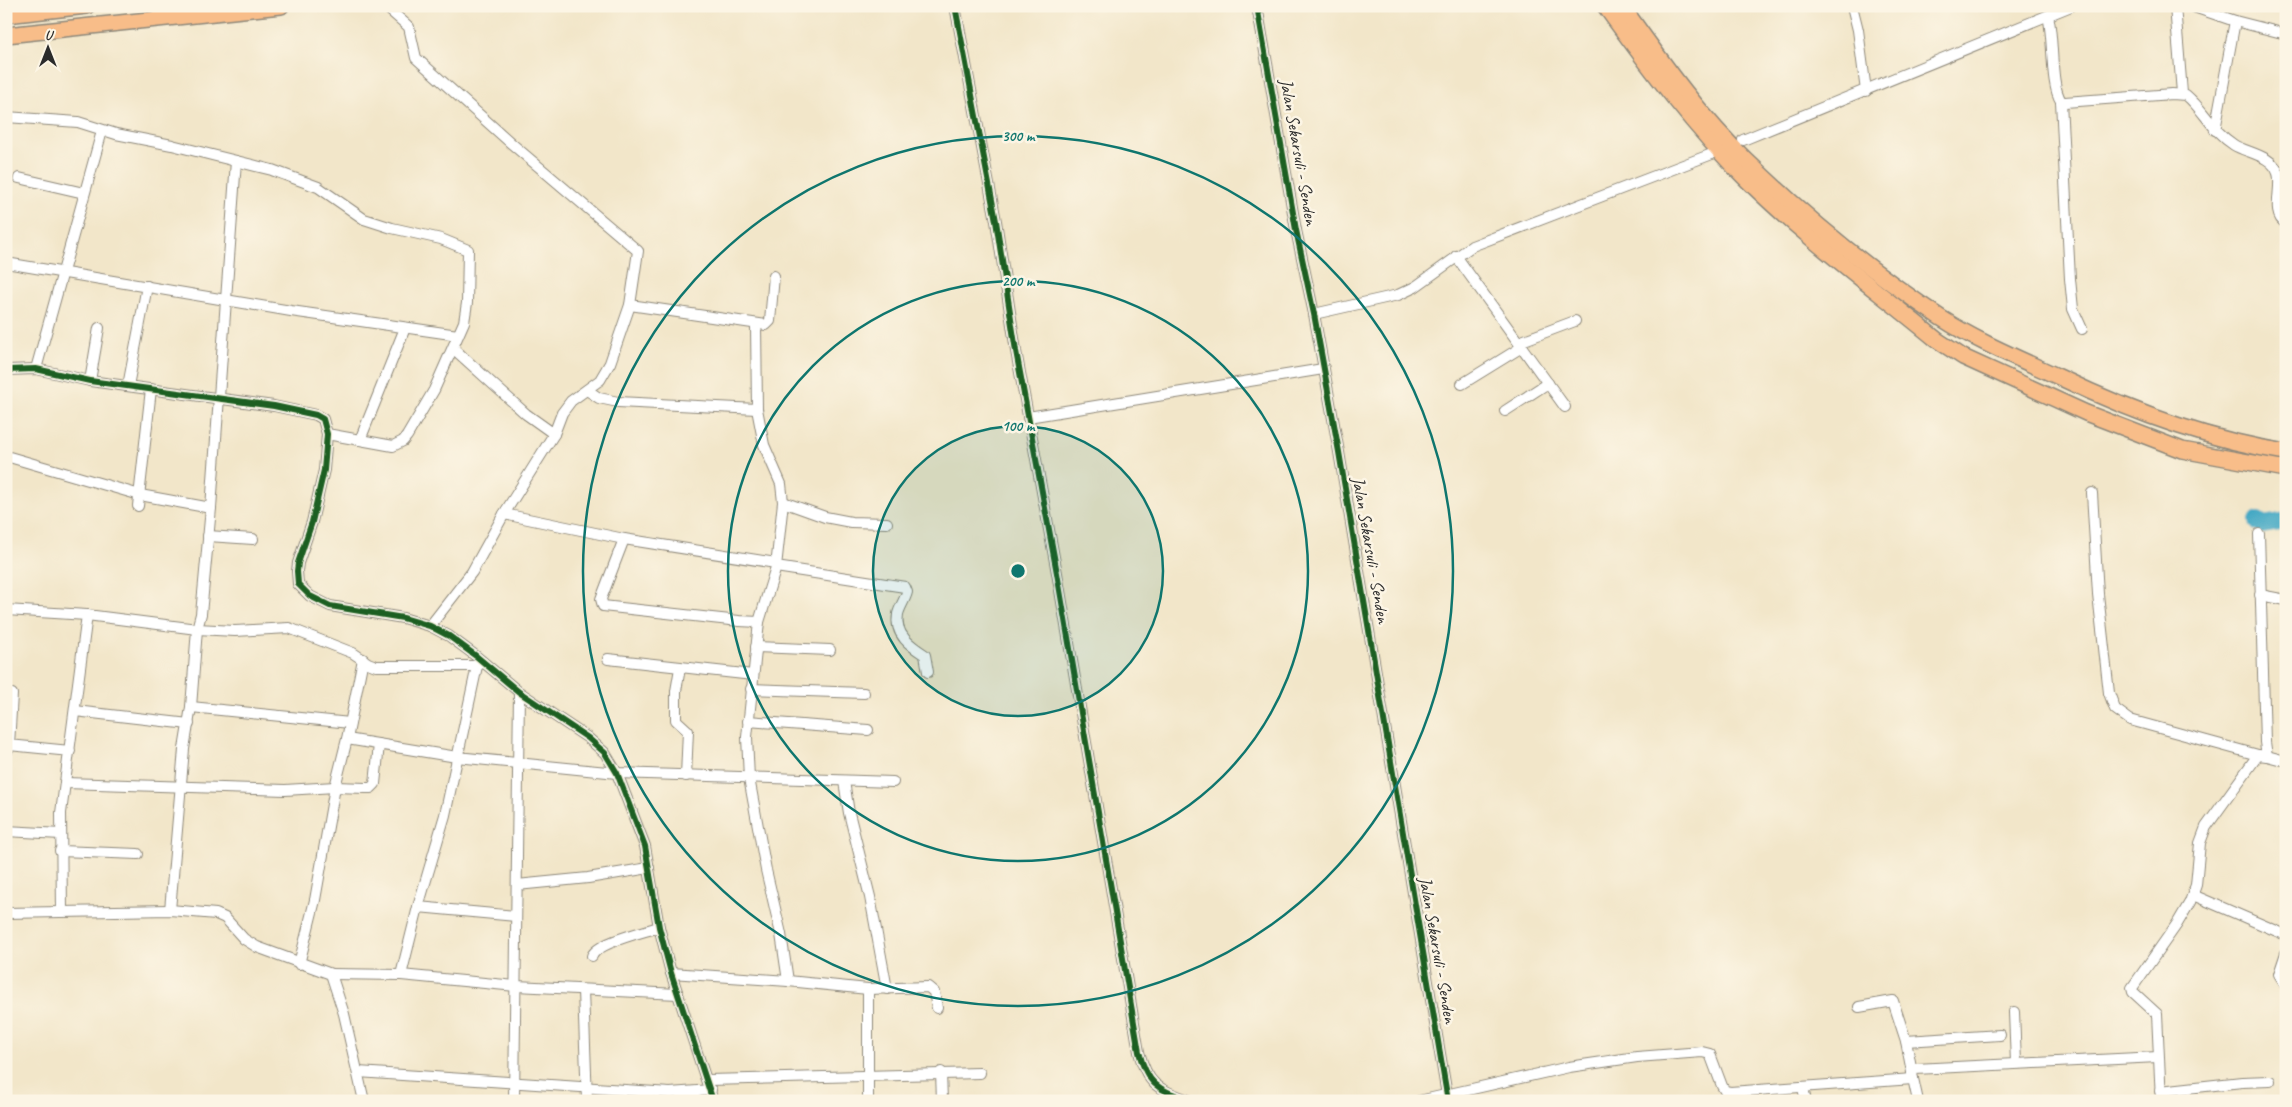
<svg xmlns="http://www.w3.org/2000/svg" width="2292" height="1107" font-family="Caveat,sans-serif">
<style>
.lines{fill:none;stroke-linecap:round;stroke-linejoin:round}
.river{stroke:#44a9c4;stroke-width:18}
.minor-casing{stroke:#8e887a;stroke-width:12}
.highway-casing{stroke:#8e887a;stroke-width:18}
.minor{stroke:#fff;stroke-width:10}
.highway{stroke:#f8bd89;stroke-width:15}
.cycleway-casing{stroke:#fcf5e5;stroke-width:9}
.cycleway{stroke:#1b5e20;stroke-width:6}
.ring{fill:none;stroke:#0f766e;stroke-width:2.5}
.labels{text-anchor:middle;stroke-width:5;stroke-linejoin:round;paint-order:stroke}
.street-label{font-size:18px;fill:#2b2b2b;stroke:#fcf5e5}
.centre{fill:#0f766e;stroke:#fcf5e5;stroke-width:2.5}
.ring-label{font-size:15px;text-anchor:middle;font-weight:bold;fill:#0f766e;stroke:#fcf5e5;stroke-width:5;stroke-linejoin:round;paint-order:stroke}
</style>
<rect width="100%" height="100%" fill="#fcf5e5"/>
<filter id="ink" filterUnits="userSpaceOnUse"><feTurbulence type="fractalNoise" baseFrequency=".02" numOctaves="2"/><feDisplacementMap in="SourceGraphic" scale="10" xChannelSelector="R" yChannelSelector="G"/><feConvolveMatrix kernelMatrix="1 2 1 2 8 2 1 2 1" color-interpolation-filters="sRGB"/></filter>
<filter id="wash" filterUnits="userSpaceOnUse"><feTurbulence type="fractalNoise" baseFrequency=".0096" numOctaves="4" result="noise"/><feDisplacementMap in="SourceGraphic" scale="20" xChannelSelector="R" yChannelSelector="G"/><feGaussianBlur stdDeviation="1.12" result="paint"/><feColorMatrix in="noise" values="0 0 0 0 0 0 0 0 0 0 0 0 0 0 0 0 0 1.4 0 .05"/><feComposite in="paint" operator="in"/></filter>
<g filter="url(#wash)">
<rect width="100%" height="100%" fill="#f2e6c9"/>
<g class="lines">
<path class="river" d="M 2258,521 L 2263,525 L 2286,521"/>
</g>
</g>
<g filter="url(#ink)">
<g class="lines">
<defs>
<g id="minor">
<path d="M 385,6 L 409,27 L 416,58 L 512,144 L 638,251 L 630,305 L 610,363 L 600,380 L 571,401 L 562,413 L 554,434 L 504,514 L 472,572 L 430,626"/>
<path d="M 955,6 L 996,221 L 1016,351 L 1057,573 L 1139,1052 C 1148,1087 1159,1089 1191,1101"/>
<path d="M 1257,6 L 1296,230 L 1314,314 L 1339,452 L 1448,1101"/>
<path d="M 1852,6 L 1858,30 L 1866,91"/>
<path d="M 2175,6 L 2182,93"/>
<path d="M 2191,6 L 2235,21 L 2286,34"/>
<path d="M 2048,16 C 2054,38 2050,85 2061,101 L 2065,102 L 2172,94 L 2186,95 C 2205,111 2212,131 2234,145 C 2247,153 2272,155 2278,173 C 2283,188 2270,215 2286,223"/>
<path d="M 2061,101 L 2070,279 L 2073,309 L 2082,329"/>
<path d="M 6,117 L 78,122 L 116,134 L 172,145 L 272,170 L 318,187 L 364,219 L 392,228 L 441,239 L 468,250 L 467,303 L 464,322 L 434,390 L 407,436 L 403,441 L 393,446 L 327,434"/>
<path d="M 2215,130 L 2235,21"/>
<path d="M 1743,140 L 2071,6"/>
<path d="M 19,178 L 84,193"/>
<path d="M 1456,256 L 1565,407"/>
<path d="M 6,263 L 291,311 L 458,335"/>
<path d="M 630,305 L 766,325 L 770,321 L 774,276"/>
<path d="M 1314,314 L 1398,295 L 1415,287 L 1472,246 L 1712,154"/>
<path d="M 756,325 L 757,409 L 764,445 L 781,484 L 783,502 L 776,567 L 759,622 L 747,737 L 749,778 L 766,870 L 781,934 L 788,981"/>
<path d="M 1519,342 L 1575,321"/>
<path d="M 454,349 L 526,414 L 554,434"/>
<path d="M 36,369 L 102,131"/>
<path d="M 6,370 L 36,369 L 90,381 L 274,406 L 316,415 L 323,419 L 327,434 L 324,470 L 312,522 L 298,563 L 297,571 L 298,584 L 310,596 L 330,606 L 403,618 L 430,626 L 449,636 L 476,656 L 519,692 L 588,738 L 605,753 L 617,773 L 645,846 L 659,927 L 671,973 L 713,1101"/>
<path d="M 90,381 L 99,328"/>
<path d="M 1462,384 L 1522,347"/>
<path d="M 128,386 L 147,286"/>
<path d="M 587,390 L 599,398 L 618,402 L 757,409"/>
<path d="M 1505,411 L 1548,383"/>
<path d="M 1028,417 L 1323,369"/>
<path d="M 360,440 L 405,328"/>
<path d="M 6,456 L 140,495 L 211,508"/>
<path d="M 2092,493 L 2098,594 L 2109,693 L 2115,709 L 2130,720 L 2258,755"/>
<path d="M 783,502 L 825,517 L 851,522 L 887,523"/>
<path d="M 138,506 L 151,389"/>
<path d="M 504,514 L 624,539 L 776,563"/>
<path d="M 208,536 L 253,539"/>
<path d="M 624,539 L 601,599 L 603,606 L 739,621 L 759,622"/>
<path d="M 776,567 L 905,587 L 907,592 C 905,600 900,606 898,614 C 894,635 911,646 925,655 L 928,672"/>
<path d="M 2260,595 L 2286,600"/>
<path d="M 6,610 L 87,615 L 197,629 L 235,631 L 289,628 L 353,653 L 368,663 L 376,666 L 477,666 L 483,662"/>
<path d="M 756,647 L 830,650"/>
<path d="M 608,659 L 753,675"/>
<path d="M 680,668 L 676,691 L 676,720 L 688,731 L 686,776"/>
<path d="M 751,689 L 864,693"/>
<path d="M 191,707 L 350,723"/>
<path d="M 75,711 L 189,724"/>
<path d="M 748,721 L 868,730"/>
<path d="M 347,739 L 457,757 L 617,773 L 893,782"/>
<path d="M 6,744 L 9,745 L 12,694"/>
<path d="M 6,754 L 9,745 L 70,751"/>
<path d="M 2267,756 L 2286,761"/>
<path d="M 844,781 L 849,813 L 870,897 L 887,989"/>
<path d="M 65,783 L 285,790 L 335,787 L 366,788 L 371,788 L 375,784 L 379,744"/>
<path d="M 6,831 L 61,834"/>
<path d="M 60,851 L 138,854"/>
<path d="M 517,885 L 588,878 L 649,868"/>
<path d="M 2193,895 L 2286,935"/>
<path d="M 418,907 L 516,916"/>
<path d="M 170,910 L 184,749 L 191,707 L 197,629 L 201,614 L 211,508 L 236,161"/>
<path d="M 62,912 L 61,813 L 87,615"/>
<path d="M 6,913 L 170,910 L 216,914 L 225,918 L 244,939 L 257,947 L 331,974 L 344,1014 L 364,1101"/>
<path d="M 2286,953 L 2279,974 L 2286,985"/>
<path d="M 592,956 C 598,942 644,932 659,927"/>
<path d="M 299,964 L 315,900 L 335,787 L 347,739 L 363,659"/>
<path d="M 671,973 L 788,981 L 868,989 L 928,987 L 934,992 L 937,1008"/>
<path d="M 331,974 L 401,975 L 516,986 L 678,994"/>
<path d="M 401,975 L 418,907 L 445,815 L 477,666"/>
<path d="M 583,990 L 587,1101"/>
<path d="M 1859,1007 L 1893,1001 L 1906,1041 L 1912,1072"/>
<path d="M 2014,1012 L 2016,1063"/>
<path d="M 1906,1041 L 2000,1035"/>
<path d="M 358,1072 L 670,1093 L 711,1090"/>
<path d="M 941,1072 L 942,1101"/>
<path d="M 708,1080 L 980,1073"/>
<path d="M 1803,1088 L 1806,1101"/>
<path d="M 2160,1091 L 2242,1082 L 2270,1081"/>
<path d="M 514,1101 L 519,692"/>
<path d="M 868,1101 L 868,989"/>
<path d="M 1419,1101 L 1569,1067 L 1637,1057 L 1702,1052 L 1710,1054 L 1722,1086 L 1725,1091 L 1730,1092 L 1913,1079"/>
<path d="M 1918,1101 L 1912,1074 L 1915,1069 L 2158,1057"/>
<path d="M 2161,1101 L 2157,1014 L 2133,992 L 2132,988 L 2177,924 L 2190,902 L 2196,885 L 2200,843 L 2206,827 L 2258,755 L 2267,756 L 2265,742 L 2259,534"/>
</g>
<g id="highway">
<path d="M 1605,6 C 1649,67 1695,129 1749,182 C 1807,239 1874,288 1937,340 L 1963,357 L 2086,413 L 2182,450 L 2286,469"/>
<path d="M 1622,6 C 1660,59 1699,115 1746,160 C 1806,218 1872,272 1941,318 C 1978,342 2020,359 2059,377 C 2132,412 2207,440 2286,452"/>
<path d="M 6,15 L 87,6"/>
<path d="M 6,35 L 281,6"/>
</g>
</defs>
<use href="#minor" class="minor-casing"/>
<use href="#highway" class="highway-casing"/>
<use href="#minor" class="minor"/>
<use href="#highway" class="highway"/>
<defs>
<g id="cycleway">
<path d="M 955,6 L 996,221 L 1016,351 L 1057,573 L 1139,1052 C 1148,1087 1159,1089 1191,1101"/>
<path d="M 1257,6 L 1296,230 L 1314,314 L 1339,452 L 1448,1101"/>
<path d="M 6,370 L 36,369 L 90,381 L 274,406 L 316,415 L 323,419 L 327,434 L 324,470 L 312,522 L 298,563 L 297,571 L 298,584 L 310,596 L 330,606 L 403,618 L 430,626 L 449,636 L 476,656 L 519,692 L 588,738 L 605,753 L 617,773 L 645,846 L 659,927 L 671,973 L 713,1101"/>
</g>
</defs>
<use href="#cycleway" class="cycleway-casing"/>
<use href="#cycleway" class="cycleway"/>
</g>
</g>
<circle cx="1018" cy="571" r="145" fill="#0f766e" fill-opacity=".12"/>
<g class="ring">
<circle cx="1018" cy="571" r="145"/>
<circle cx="1018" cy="571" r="290"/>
<circle cx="1018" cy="571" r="435"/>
</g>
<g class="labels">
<g class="street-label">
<text transform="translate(1299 152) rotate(80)" y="6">Jalan Sekarsuli - Senden</text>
<text transform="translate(1371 550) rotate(80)" y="6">Jalan Sekarsuli - Senden</text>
<text transform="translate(1438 950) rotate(80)" y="6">Jalan Sekarsuli - Senden</text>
</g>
</g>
<circle cx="1018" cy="571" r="8" class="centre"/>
<g class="ring-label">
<text x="1018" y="141">300 m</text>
<text x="1018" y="286">200 m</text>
<text x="1018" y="431">100 m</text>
</g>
<rect width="2292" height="1107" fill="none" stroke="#fcf5e5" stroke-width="25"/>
<g transform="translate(48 48)" stroke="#fcf5e5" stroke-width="4" paint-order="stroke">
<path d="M0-4L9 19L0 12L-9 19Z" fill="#2b2b2b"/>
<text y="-8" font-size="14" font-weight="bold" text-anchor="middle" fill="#2b2b2b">U</text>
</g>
</svg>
